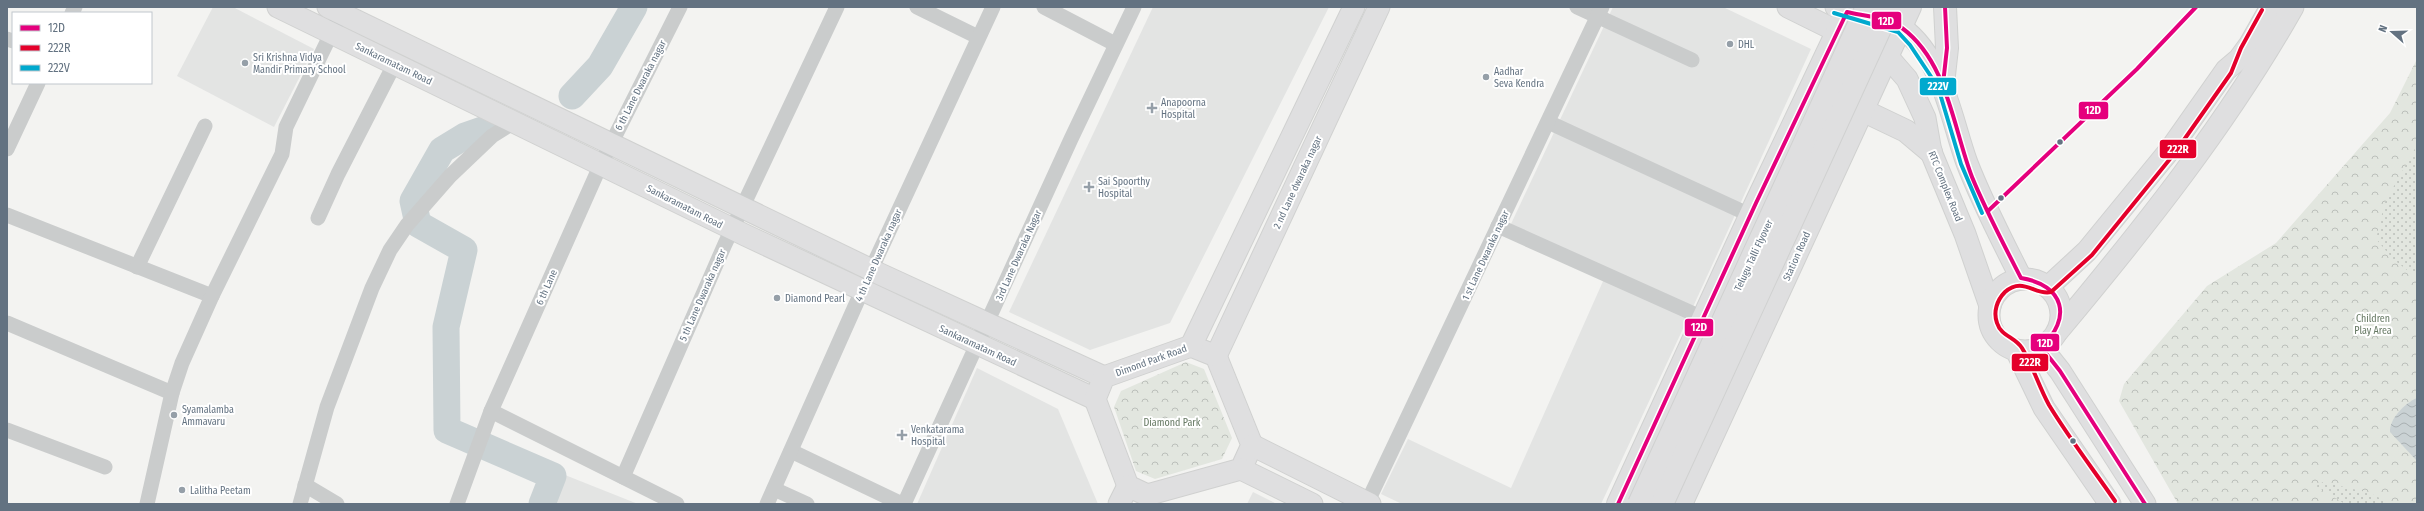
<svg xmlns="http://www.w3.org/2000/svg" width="2424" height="511" font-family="'Fira Sans Condensed',sans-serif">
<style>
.built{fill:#e3e4e3}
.forest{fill:url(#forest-crowns)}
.garden{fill:url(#garden-dots)}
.water{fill:url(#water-waves)}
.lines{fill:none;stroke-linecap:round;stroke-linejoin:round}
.river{stroke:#cad2d4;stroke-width:27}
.secondary-casing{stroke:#d0d1d0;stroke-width:23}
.primary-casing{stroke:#d0d1d0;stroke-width:24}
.street{stroke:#cacccc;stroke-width:15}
.secondary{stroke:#dfdfe0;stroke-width:21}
.primary{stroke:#dfdfe0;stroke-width:22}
.primary-bridge-casing{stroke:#d0d1d0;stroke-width:24;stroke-linecap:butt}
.primary-bridge{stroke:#dfdfe0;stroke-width:22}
.bus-1-casing{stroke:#fff;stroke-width:7}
.bus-2-casing{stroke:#fff;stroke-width:7}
.bus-3-casing{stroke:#fff;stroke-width:7}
.bus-1{stroke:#e5007d;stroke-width:4}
.bus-2{stroke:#e4002b;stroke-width:4}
.bus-3{stroke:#00a9ce;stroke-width:4}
.poi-dot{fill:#959fa8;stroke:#fff;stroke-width:1.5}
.bus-dot{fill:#637281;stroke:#fff;stroke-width:1.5}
.labels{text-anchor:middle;stroke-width:4;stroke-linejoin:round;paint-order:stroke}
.poi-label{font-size:10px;fill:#637281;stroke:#fff;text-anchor:start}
.street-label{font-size:10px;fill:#637281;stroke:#fff}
.park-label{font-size:10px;fill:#657862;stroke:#fff}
.line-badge{stroke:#fff;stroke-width:1.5}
.badge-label{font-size:11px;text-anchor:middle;font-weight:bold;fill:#fff}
</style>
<defs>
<pattern id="forest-crowns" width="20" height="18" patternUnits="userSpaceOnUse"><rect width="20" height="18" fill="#e2e6df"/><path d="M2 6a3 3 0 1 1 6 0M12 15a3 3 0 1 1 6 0" fill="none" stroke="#bbbfba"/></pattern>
<pattern id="garden-dots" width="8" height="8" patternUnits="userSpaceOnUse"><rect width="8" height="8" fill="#e2e6df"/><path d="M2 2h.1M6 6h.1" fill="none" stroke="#bbbfba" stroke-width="1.8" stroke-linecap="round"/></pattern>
<pattern id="water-waves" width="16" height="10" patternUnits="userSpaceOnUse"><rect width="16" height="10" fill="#cad2d4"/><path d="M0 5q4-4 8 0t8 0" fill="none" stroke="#a8afb1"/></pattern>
</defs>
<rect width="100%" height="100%" fill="#f3f3f1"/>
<g class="built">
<path d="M 213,7 L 233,7 L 314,49 L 274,127 L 177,76 Z"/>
<path d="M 1153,7 L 1329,7 L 1170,323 L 1090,350 L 1009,312 Z"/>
<path d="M 1613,7 L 1723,7 L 1811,49 L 1692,309 L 1510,226 Z"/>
<path d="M 1604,279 L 1688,318 L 1601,504 L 1402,504 L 1381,494 L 1408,439 L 1511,488 Z"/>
<path d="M 977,368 L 1058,409 L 1098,504 L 917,504 Z"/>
<path d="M 565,475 L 638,504 L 554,504 Z"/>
<path d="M 1253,492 L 1277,504 L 1247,504 Z"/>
</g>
<g class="forest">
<path d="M 2417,59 L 2417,504 L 2178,504 L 2119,401 L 2124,384 L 2207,286 L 2276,243 L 2390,113 Z"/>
<path d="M 1186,362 L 1204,369 L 1232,438 L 1222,459 L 1155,479 L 1136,471 L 1114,407 L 1121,391 Z"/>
</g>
<g class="garden">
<path d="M 2417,145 L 2417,278 L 2393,259 L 2376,239 L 2385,202 Z"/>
<path d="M 2323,482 L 2370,493 L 2391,504 L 2345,504 L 2316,486 Z"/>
</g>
<path class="water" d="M 2417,398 L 2417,461 L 2390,432 C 2389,419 2405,403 2417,398 Z"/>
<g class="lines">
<g class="river">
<path d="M 572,96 L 600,66 L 634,7"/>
<path d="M 488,128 L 465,136 L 442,150 L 413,201 L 418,224 L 464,250 L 446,327 L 447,430 L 553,476 L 542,504"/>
</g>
<defs>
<g id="secondary">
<path d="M 278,7 L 745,235 L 1095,399"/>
<path d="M 328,7 L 880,274 L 1104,377"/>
<path d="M 1788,7 L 1887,56 L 1907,79 L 1925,118 L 1931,152 L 1965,234 L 1990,306"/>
<path d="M 1836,7 C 1851,13 1892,21 1902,28 C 1943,58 1951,119 1967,163 C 1982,202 2002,240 2021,278"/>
<circle cx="2025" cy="315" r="36"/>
<path d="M 2048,287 L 2087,251 L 2169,151 L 2226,70 L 2239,59 L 2250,44 L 2271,7"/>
<path d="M 2058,331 C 2144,228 2227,124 2293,7"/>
<path d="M 1191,346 L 1216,356 L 1252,445 L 1241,469 L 1147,495 L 1128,486 L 1095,399 L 1104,377 Z"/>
<path d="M 1191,346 L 1354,7"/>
<path d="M 2041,347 L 2060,371 L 2145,504"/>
<path d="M 2016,350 L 2044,408 L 2110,504"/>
<path d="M 1216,356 L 1379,7"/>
<path d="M 1252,445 L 1370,504"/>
<path d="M 1241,469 L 1312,504"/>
<path d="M 1119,504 L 1128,486"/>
</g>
<g id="primary">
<path d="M 1943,84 L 1947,48 L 1945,7"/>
<path d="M 1862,110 L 1906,131 L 1931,152"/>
<path d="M 1618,504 L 1756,203 L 1849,7"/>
<path d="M 1681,504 L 1910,7"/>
</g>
</defs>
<use href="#secondary" class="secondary-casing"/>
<use href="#primary" class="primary-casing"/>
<g class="street">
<path d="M 917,7 L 978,37"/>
<path d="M 1044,7 L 1115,44"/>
<path d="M 1577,7 L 1692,60"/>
<path d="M 72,13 L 75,7"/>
<path d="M 7,39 L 13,41"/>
<path d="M 1548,122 L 1750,215"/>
<path d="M 7,149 L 38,83"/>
<path d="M 7,215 L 212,296"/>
<path d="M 318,218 L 338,174 L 395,63"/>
<path d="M 1498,226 L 1703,318"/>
<path d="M 137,267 L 205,126"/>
<path d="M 7,323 L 172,393"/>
<path d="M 491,411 L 677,504"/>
<path d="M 7,430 L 105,467"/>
<path d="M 791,451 L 902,504"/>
<path d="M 623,477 L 725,244 L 837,7"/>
<path d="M 305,485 L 337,504"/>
<path d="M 774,489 L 807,504"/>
<path d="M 1367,503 L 1602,7"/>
<path d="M 147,504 L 172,393 L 182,363 L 212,296 L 282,154 L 286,127 L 344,7"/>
<path d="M 300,504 L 327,407 L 372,288 L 390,250 L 407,225 L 450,176 L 492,136 L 514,122"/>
<path d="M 457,504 L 491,411 L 601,164 L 680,7"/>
<path d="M 767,504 L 877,257 L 993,7"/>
<path d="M 904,504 L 1071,139 L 1134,7"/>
</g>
<use href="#secondary" class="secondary"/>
<use href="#primary" class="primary"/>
<defs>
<g id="primary-bridge">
<path d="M 1639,504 L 1867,7"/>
<path d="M 1662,504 L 1890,7"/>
</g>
</defs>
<use href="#primary-bridge" class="primary-bridge-casing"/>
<use href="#primary-bridge" class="primary-bridge"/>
<defs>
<g id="bus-1">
<path d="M 1945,7 L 1947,48 L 1943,84 L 1945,93"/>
<path d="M 1988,211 L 2137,69 L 2196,7"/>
<path d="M 1618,504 L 1756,203 L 1847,12 C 1864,16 1888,18 1902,28 C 1948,62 1953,128 1972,177 C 1986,211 2004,245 2021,278 C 2064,285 2073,318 2041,347 L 2060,371 L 2145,504"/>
</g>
<path id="bus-2" d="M 2115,501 C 2093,469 2069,438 2049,405 C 2039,387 2033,366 2022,348 C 2015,337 2001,336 1997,323 C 1993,312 1997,300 2005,292 C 2023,276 2035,296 2051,292 L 2092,255 L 2174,154 L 2231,73 L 2241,48 L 2262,10"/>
<path id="bus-3" d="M 1834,13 L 1898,32 L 1910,45 L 1938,87 L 1961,164 L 1982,213"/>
</defs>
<use href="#bus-1" class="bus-1-casing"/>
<use href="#bus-2" class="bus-2-casing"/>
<use href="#bus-3" class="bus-3-casing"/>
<use href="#bus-1" class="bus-1"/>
<use href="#bus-2" class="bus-2"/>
<use href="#bus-3" class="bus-3"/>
</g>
<g class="poi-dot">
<circle cx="1730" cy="44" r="4"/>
<circle cx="245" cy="63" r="4"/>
<circle cx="1486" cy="77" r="4"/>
<path d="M1150 102h4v4h4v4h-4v4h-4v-4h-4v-4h4z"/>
<path d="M1087 181h4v4h4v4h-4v4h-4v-4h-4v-4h4z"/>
<circle cx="777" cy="298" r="4"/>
<circle cx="174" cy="415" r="4"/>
<path d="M900 429h4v4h4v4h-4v4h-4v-4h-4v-4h4z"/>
<circle cx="182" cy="490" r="4"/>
</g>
<g class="bus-dot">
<circle cx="2060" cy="142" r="3.5"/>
<circle cx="2001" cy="198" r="3.5"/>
<circle cx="2073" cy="441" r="3.5"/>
</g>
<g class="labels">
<g class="poi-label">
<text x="1738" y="48">DHL</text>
<text x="253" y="61">Sri Krishna Vidya<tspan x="253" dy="12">Mandir Primary School</tspan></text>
<text x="1494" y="75">Aadhar<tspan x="1494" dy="12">Seva Kendra</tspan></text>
<text x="1161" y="106">Anapoorna<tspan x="1161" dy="12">Hospital</tspan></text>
<text x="1098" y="185">Sai Spoorthy<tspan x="1098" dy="12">Hospital</tspan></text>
<text x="785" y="302">Diamond Pearl</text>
<text x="182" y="413">Syamalamba<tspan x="182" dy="12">Ammavaru</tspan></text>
<text x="911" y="433">Venkatarama<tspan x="911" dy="12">Hospital</tspan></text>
<text x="190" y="494">Lalitha Peetam</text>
</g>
<g class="street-label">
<text transform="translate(394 63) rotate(26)" y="4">Sankaramatam Road</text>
<text transform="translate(640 85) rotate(-63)" y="4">6 th Lane Dwaraka nagar</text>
<text transform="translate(1297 182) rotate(-65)" y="4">2 nd Lane dwaraka nagar</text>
<text transform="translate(1946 186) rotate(68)" y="4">RTC Complex Road</text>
<text transform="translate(685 206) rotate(27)" y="4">Sankaramatam Road</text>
<text transform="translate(878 255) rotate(-66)" y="4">4 th Lane Dwaraka nagar</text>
<text transform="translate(1018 255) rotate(-66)" y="4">3rd Lane Dwaraka Nagar</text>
<text transform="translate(1485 255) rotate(-65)" y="4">1 st Lane Dwaraka nagar</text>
<text transform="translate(1753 255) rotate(-65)" y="4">Telugu Talli Flyover</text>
<text transform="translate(1796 256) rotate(-66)" y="4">Station Road</text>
<text transform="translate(546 287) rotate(-66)" y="4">6 th Lane</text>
<text transform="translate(702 295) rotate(-66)" y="4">5 th Lane Dwaraka nagar</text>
<text transform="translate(978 345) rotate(25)" y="4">Sankaramatam Road</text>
<text transform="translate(1151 360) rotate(-20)" y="4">Dimond Park Road</text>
</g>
<g class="park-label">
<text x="2373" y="322">Children<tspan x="2373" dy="12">Play Area</tspan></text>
<text x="1172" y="426">Diamond Park</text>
</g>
</g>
<g class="line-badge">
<rect x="1871" y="11" width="31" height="19" rx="4" fill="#e5007d"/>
<rect x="1919" y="77" width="38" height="19" rx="4" fill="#00a9ce"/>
<rect x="2078" y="101" width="31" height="19" rx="4" fill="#e5007d"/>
<rect x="2159" y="139" width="38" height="20" rx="4" fill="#e4002b"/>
<rect x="1684" y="318" width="30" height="19" rx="4" fill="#e5007d"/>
<rect x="2030" y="333" width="30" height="19" rx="4" fill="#e5007d"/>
<rect x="2011" y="353" width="38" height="19" rx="4" fill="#e4002b"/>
</g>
<g class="badge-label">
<text x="1886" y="25">12D</text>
<text x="1938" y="90">222V</text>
<text x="2093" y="114">12D</text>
<text x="2178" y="153">222R</text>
<text x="1699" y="331">12D</text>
<text x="2045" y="347">12D</text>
<text x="2030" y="366">222R</text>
</g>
<rect width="2424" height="511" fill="none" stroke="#637281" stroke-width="16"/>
<rect x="12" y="12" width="140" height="72" fill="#ffffff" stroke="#c1c7cd"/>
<rect x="20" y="25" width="20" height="6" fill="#e5007d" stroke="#c1c7cd"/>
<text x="48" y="32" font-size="12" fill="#637281">12D</text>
<rect x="20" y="45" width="20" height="6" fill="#e4002b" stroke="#c1c7cd"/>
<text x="48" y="52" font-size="12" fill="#637281">222R</text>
<rect x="20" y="65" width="20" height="6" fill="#00a9ce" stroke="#c1c7cd"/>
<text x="48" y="72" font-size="12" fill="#637281">222V</text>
<g transform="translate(2392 32) rotate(290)" stroke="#ffffff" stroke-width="3" paint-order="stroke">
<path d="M0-3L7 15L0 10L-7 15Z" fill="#637281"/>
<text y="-6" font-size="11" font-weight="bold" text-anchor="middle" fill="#637281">N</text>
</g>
</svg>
